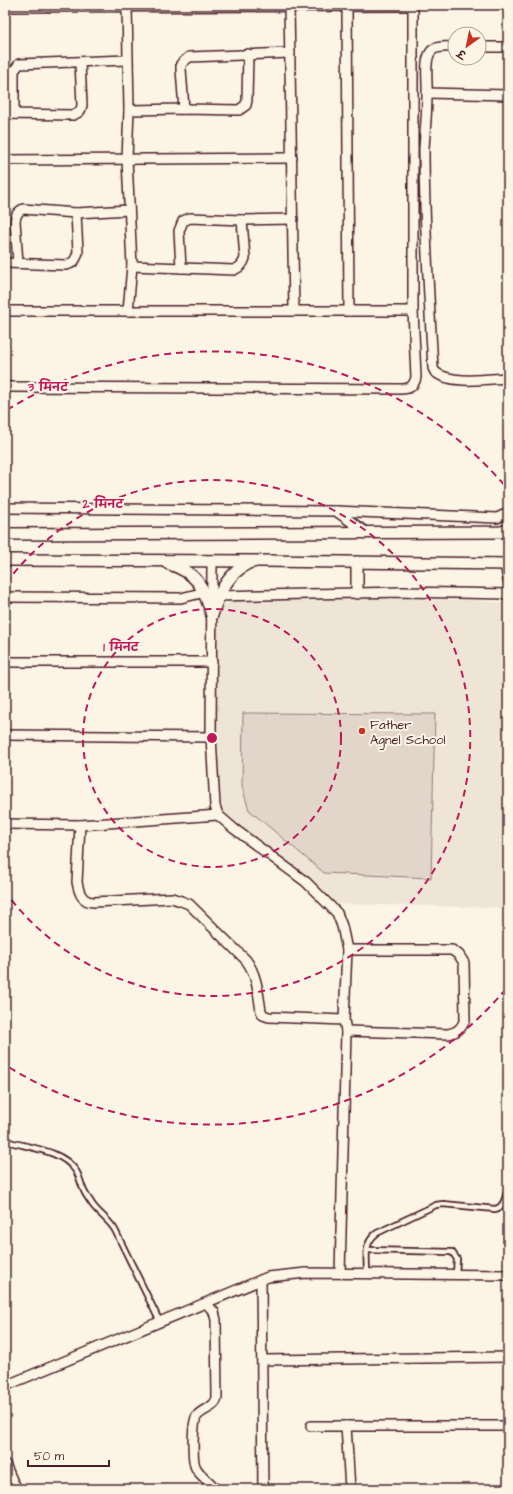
<svg xmlns="http://www.w3.org/2000/svg" width="513" height="1494" font-family="'Architects Daughter','Playpen Sans Deva',sans-serif">
<style>
.built{fill:#eee5d7}
.green{fill:#e2d5ca;stroke:#967a7a}
.lines{fill:none;stroke-linecap:round;stroke-linejoin:round}
.service-casing{stroke:#4a1f2b;stroke-width:8}
.minor-casing{stroke:#4a1f2b;stroke-width:12}
.tertiary-casing{stroke:#4a1f2b;stroke-width:14}
.service{stroke:#fcf5e5;stroke-width:4.5}
.minor{stroke:#fcf5e5;stroke-width:9}
.tertiary{stroke:#fcf5e5;stroke-width:11}
.ring{fill:none;stroke:#c2185b;stroke-width:2;stroke-dasharray:7 5}
.poi-dot{fill:#c8321e;stroke:#fcf5e5;stroke-width:1.5}
.labels{text-anchor:middle;stroke-width:4;stroke-linejoin:round;paint-order:stroke}
.poi-label{font-size:13px;fill:#4a1f2b;stroke:#fcf5e5;text-anchor:start}
.centre{fill:#c2185b;stroke:#fcf5e5;stroke-width:2}
.ring-label{font-size:12px;text-anchor:middle;font-weight:bold;fill:#c2185b;stroke:#fcf5e5;stroke-width:4;stroke-linejoin:round;paint-order:stroke}
</style>
<rect width="100%" height="100%" fill="#fcf5e5"/>
<filter id="ink" filterUnits="userSpaceOnUse"><feTurbulence type="fractalNoise" baseFrequency=".025" numOctaves="2"/><feDisplacementMap in="SourceGraphic" scale="8" xChannelSelector="R" yChannelSelector="G"/><feConvolveMatrix kernelMatrix="1 2 1 2 8 2 1 2 1" color-interpolation-filters="sRGB"/></filter>
<g filter="url(#ink)">
<path class="built" d="M 357,598 L 468,600 L 508,603 L 508,908 L 332,904 L 223,814 L 218,800 L 215,761 L 215,701 L 217,622 L 221,606 L 231,601 Z"/>
<path class="green" d="M 243,713 L 435,714 L 431,878 L 324,873 L 249,810 L 242,787 Z"/>
<g class="lines">
<defs>
<g id="service">
<path d="M 10,1142 C 32,1148 63,1151 76,1171 C 80,1177 81,1185 84,1191 C 86,1196 90,1200 92,1204 C 99,1214 109,1220 115,1230 L 160,1322"/>
<path d="M 367,1250 L 452,1252 L 457,1259 L 456,1274"/>
<path d="M 367,1273 C 367,1258 363,1243 377,1233 L 436,1205 L 443,1204 L 495,1209 C 504,1208 505,1197 508,1189"/>
</g>
<g id="minor">
<path d="M 289,5 L 294,311"/>
<path d="M 127,6 L 129,110 L 127,159 L 132,266 L 128,311"/>
<path d="M 347,6 L 349,311"/>
<path d="M 5,7 L 413,6"/>
<path d="M 455,47 C 447,47 434,45 430,53 C 424,62 428,83 427,95 C 427,113 425,131 424,149 C 424,222 429,295 433,368 L 435,372 C 451,385 488,379 508,378"/>
<path d="M 479,47 L 508,47"/>
<path d="M 427,93 L 508,95"/>
<path d="M 184,109 L 181,69 L 181,64 L 189,57 L 290,53"/>
<path d="M 129,110 L 184,109 L 239,110 L 246,105 L 247,100 L 248,54"/>
<path d="M 5,114 L 73,115 C 79,113 81,111 82,105 L 80,62"/>
<path d="M 14,114 L 14,71 L 19,64 L 127,60"/>
<path d="M 5,160 L 292,158"/>
<path d="M 5,263 L 66,265 C 74,263 76,260 78,252 L 76,213"/>
<path d="M 18,263 L 15,221 C 16,215 17,212 23,209 L 76,213 L 129,210"/>
<path d="M 132,266 L 234,270 C 240,267 243,265 245,258 L 242,220"/>
<path d="M 181,268 L 179,231 L 183,221 L 190,218 L 242,220 L 293,219"/>
<path d="M 5,311 L 413,311"/>
<path d="M 5,387 L 400,389 C 409,389 414,387 416,377 L 413,311 L 413,5"/>
<path d="M 5,508 L 336,511 L 497,518 L 508,513"/>
<path d="M 336,511 L 367,533"/>
<path d="M 212,561 L 211,737 L 215,806 L 218,815 L 233,828 L 306,882 L 337,913 L 342,926 L 347,950 L 344,1020 L 346,1031 L 340,1273"/>
<path d="M 505,564 L 508,580"/>
<path d="M 218,596 L 403,592 L 508,594"/>
<path d="M 5,597 L 181,598 L 205,592"/>
<path d="M 5,662 L 212,662"/>
<path d="M 5,735 L 211,737"/>
<path d="M 5,824 L 80,825 L 218,815"/>
<path d="M 80,825 L 77,882 C 79,893 82,902 94,902 L 172,898 L 181,901 L 189,904 L 246,960 C 257,975 258,992 261,1011 L 263,1015 L 269,1017 L 344,1020"/>
<path d="M 346,1031 L 448,1034 C 458,1032 462,1028 465,1019 L 464,963 L 459,955 L 452,950 L 347,950"/>
<path d="M 261,1280 L 263,1489"/>
<path d="M 206,1303 L 214,1312 L 216,1320 L 217,1398 C 214,1409 203,1408 197,1416 C 192,1421 192,1462 196,1468 C 200,1476 210,1481 215,1489"/>
<path d="M 263,1360 L 508,1357"/>
<path d="M 5,1386 L 268,1277 L 306,1273 L 508,1275"/>
<path d="M 311,1426 L 508,1426"/>
<path d="M 346,1426 L 350,1489"/>
<path d="M 5,1464 L 16,1489"/>
<path d="M 5,1489 L 15,1485"/>
</g>
<g id="tertiary">
<path d="M 5,534 L 501,532 L 508,530"/>
<path d="M 5,560 L 262,561 L 508,564"/>
<path d="M 357,562 L 357,593"/>
<path d="M 167,563 C 198,573 203,586 212,615"/>
<path d="M 212,615 C 218,596 225,579 242,567 C 246,564 248,562 253,562"/>
</g>
</defs>
<use href="#service" class="service-casing"/>
<use href="#minor" class="minor-casing"/>
<use href="#tertiary" class="tertiary-casing"/>
<use href="#service" class="service"/>
<use href="#minor" class="minor"/>
<use href="#tertiary" class="tertiary"/>
</g>
</g>
<g class="ring">
<circle cx="212" cy="738" r="129"/>
<path d="M6 583A258 258 0 1 1 6 893"/>
<path d="M506 989A387 387 0 0 1 7 1066M7 410A387 387 0 0 1 506 487"/>
</g>
<circle class="poi-dot" cx="362" cy="731" r="4"/>
<g class="labels">
<g class="poi-label">
<text x="370" y="729">Father<tspan x="370" dy="15">Agnel School</tspan></text>
</g>
</g>
<circle cx="212" cy="738" r="6" class="centre"/>
<g class="ring-label">
<text x="48" y="391">3 मिनट</text>
<text x="103" y="508">2 मिनट</text>
<text x="121" y="651">1 मिनट</text>
</g>
<rect width="513" height="1494" fill="none" stroke="#fcf5e5" stroke-width="20"/>
<rect x="10" y="10" width="493" height="1474" fill="none" stroke="#4a1f2b" stroke-width="1.5" filter="url(#ink)"/>
<g transform="translate(467 46) rotate(213)"><circle r="19" fill="#fcf5e5" stroke="#b59f9b"/>
<path d="M0-3L7 15L0 10L-7 15Z" fill="#c8321e"/>
<text y="-6" font-size="11" font-weight="bold" text-anchor="middle" fill="#4a1f2b">उ</text>
</g>
<path d="M28 1460v6h81v-6" fill="none" stroke="#4a1f2b" stroke-width="2"/>
<text x="34" y="1460" font-size="12" fill="#4a1f2b" stroke="#fcf5e5" stroke-width="3" paint-order="stroke">50 m</text>
</svg>
